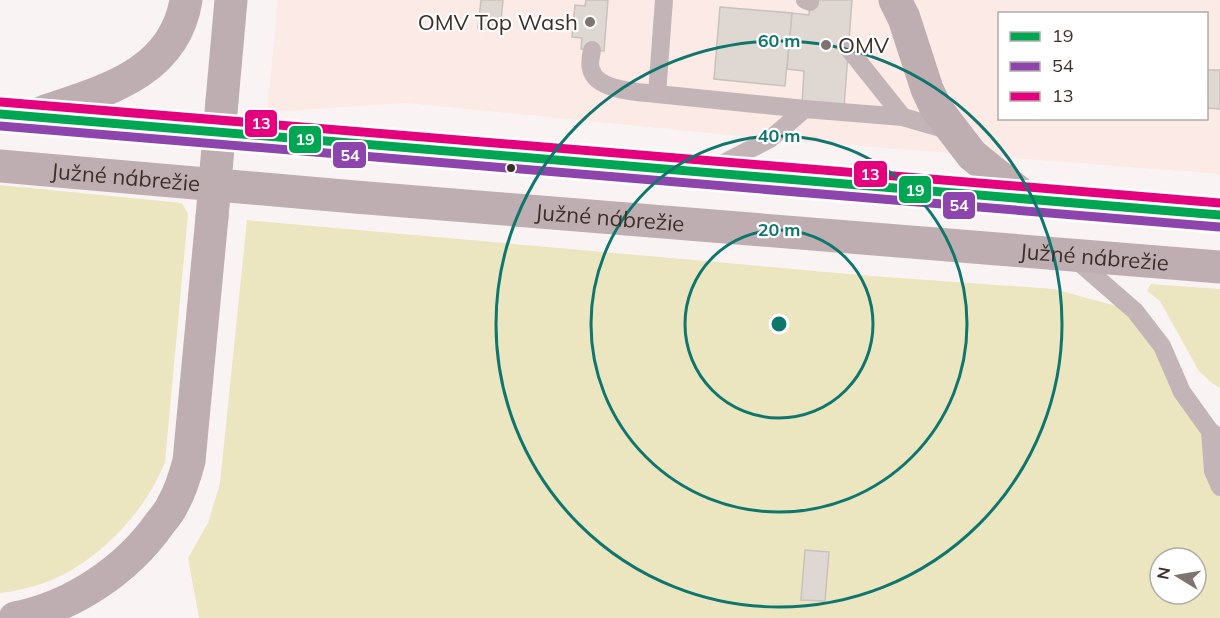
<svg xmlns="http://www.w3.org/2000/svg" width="1220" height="618" font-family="Mulish,sans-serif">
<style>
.built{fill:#fbeae5;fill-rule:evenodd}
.green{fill:#ebe6bf;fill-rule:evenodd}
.building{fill:#dfd8d2;stroke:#c8c2bd;stroke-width:1.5}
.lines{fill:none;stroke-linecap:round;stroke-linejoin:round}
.lane{stroke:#c3b4b7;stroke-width:18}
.highway{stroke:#beaeb2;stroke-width:33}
.highway-bridge{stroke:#beaeb2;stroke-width:33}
.bus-1-casing{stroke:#fff;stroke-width:14}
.bus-2-casing{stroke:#fff;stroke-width:14}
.bus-3-casing{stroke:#fff;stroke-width:14}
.bus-1{stroke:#00a651;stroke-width:9}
.bus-2{stroke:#8e44ad;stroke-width:9}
.bus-3{stroke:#e5007d;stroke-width:9}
.ring{fill:none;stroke:#0f766e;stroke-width:3}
.poi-dot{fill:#7e7370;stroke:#fff;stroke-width:2}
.bus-dot{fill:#3c2e29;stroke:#fff;stroke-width:2}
.labels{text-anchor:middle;stroke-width:4.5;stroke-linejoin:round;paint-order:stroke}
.poi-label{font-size:22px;fill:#3c2e29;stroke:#fff;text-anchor:end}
.street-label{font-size:22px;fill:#3c2e29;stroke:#fff}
.centre{fill:#0f766e;stroke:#fff;stroke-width:3}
.ring-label{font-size:18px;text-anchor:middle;font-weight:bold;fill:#0f766e;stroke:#fff;stroke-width:4.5;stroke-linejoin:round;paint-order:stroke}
.line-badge{stroke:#fff;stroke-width:2}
.badge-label{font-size:16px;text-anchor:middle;font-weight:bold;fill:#fff}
</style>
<rect width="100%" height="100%" fill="#f9f4f3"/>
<path class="built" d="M 278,0 L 1220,0 L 1220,174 L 770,139 L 406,103 L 267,112 ZM 1000,14 L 1206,14 L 1206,118 L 1000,118 Z"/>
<g class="green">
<path d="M 0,185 L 182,203 L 188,214 L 165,462 C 145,512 99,561 49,581 C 34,587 16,591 0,593 Z"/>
<path d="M 247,220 L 872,276 L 1054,289 L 1135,311 L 1210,431 L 1220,487 L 1220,618 L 199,618 L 188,558 L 208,523 L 220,483 ZM 1160,558 L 1196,558 L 1196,594 L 1160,594 Z"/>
<path d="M 1151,284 L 1220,289 L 1220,388 L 1212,383 L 1199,371 L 1160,301 L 1147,291 Z"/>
</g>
<g class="building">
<path d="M 481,0 L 503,0 L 500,30 L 478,28 Z"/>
<path d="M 586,0 L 608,0 L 604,51 L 581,49 L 582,38 L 572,37 L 575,5 L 585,6 Z"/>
<path d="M 810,0 L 852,0 L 844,107 L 802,104 L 804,71 L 787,69 L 792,13 L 809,15 Z"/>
<path d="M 720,7 L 792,13 L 785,86 L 714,79 Z"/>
<path d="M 1206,70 L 1220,70 L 1220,109 L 1206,108 Z"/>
<path d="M 805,550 L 829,552 L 825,601 L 801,600 Z"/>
</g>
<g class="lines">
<g class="lane">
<path d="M 664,0 L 657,94 L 805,109"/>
<path d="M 805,0 L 810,2"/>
<path d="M 848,48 L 903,117"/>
<path d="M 592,50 C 591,56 589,64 591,69 C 596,91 639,92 657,94"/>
<path d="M 712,169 L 770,139 L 805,109 L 903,117 L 951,131"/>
<path d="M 1074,258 L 1135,311 L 1162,346 L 1182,392 L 1210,431 L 1220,438"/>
<path d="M 1210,431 L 1213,471 L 1220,487"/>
</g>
<g class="highway">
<path d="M 895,0 L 904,18 L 927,89 L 936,108 L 972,155 L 1027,199"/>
<path d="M 222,101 L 231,0"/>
<path d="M 43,112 C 104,91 174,74 186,0"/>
<path d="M 0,114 L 1220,215"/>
<path id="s1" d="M 0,166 L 355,197 L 1220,267"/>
<path d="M 15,618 C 72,607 127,570 160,523 C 165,517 170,511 173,504 C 181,490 185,476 189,461 L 212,217"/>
</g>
<path class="highway-bridge" d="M 212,217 L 222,101"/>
<defs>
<path id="bus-1" d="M 0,114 L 1220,215"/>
<path id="bus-2" d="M 0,126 L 1219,227"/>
<path id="bus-3" d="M 1,102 L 1220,203"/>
</defs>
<use href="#bus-1" class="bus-1-casing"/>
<use href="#bus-2" class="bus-2-casing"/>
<use href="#bus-3" class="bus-3-casing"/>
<use href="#bus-1" class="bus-1"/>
<use href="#bus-2" class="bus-2"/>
<use href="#bus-3" class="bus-3"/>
</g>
<g class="ring">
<circle cx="779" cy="324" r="94"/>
<circle cx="779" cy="324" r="188"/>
<circle cx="779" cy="324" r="283"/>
</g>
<g class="poi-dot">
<circle cx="590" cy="22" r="6"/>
<circle cx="826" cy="45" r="6"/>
</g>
<circle class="bus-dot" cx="511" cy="168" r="5"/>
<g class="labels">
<g class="poi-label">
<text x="578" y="30">OMV Top Wash</text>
<text x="838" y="53" text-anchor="start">OMV</text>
</g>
<g class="street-label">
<text dy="8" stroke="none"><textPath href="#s1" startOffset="126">Južné nábrežie</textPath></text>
<text dy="8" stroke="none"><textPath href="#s1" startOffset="612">Južné nábrežie</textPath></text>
<text dy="8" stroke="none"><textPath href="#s1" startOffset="1098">Južné nábrežie</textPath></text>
</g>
</g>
<circle cx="779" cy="324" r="9" class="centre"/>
<g class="ring-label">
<text x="779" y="47">60 m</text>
<text x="779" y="142">40 m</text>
<text x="779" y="236">20 m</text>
</g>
<g class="line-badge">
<rect x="244" y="109" width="34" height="29" rx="6" fill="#e5007d"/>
<rect x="288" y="125" width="34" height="29" rx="6" fill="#00a651"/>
<rect x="332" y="141" width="35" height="28" rx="6" fill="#8e44ad"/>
<rect x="853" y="160" width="35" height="28" rx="6" fill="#e5007d"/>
<rect x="898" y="175" width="34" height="29" rx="6" fill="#00a651"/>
<rect x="942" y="191" width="34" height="29" rx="6" fill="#8e44ad"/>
</g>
<g class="badge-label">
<text x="261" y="129">13</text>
<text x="305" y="145">19</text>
<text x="350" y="161">54</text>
<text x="870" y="180">13</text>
<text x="915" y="196">19</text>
<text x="959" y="211">54</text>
</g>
<rect x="998" y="12" width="210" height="108" fill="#ffffff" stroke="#b1aba9" stroke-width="1.5"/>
<rect x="1010" y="32" width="30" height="9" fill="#00a651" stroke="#b1aba9" stroke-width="1.5"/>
<text x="1052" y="42" font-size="18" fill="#3c2e29">19</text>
<rect x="1010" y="62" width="30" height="9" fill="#8e44ad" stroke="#b1aba9" stroke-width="1.5"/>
<text x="1052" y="72" font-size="18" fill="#3c2e29">54</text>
<rect x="1010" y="92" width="30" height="9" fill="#e5007d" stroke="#b1aba9" stroke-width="1.5"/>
<text x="1052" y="102" font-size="18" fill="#3c2e29">13</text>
<g transform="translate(1178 576) rotate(281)"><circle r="28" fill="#ffffff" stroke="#b1aba9" stroke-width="1.5"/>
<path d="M0-4.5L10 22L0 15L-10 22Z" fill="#7e7370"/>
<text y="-9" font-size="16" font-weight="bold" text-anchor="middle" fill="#3c2e29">N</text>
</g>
</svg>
